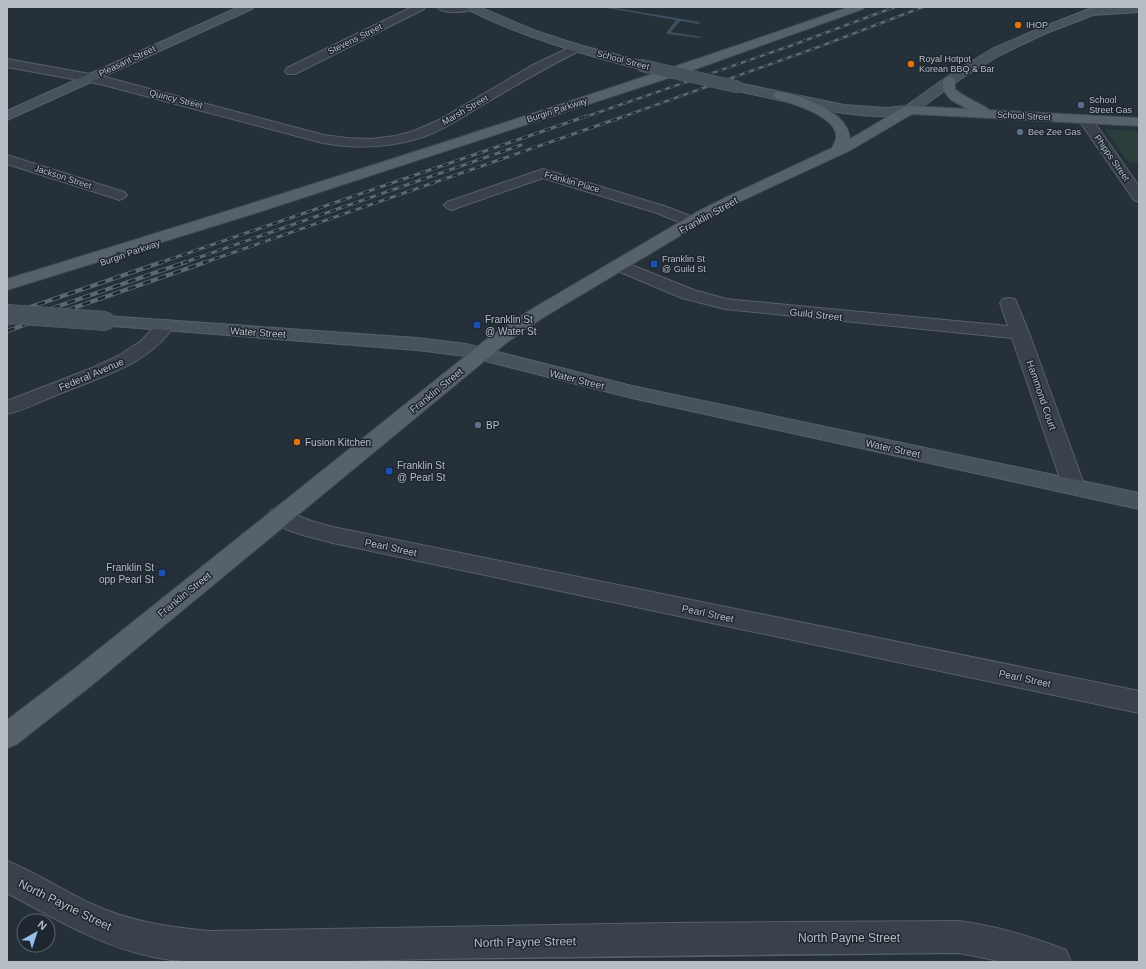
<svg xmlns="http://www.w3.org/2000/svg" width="1146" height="969" font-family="Arial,sans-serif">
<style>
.green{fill:#2b3e3c}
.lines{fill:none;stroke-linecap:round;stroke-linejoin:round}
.stream{fill:#3d5060;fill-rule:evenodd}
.street-casing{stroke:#576068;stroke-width:2}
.secondary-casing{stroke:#576068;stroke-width:2}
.primary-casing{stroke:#424b53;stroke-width:2}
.street{fill:#39424a;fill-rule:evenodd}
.secondary{fill:#48525c;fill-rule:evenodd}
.primary{fill:#57616a;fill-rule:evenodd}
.rail-far2-casing{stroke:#5c6770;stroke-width:2.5}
.rail-far1-casing{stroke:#5c6770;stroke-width:3}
.rail-casing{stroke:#5c6770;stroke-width:4}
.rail-far2{stroke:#1e272f;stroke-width:1.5;stroke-dasharray:5;stroke-linecap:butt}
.rail-far1{stroke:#1e272f;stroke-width:2;stroke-dasharray:6;stroke-linecap:butt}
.rail{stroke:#1e272f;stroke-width:2.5;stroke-dasharray:8;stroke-linecap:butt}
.secondary-bridge-far1-casing{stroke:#576068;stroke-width:13;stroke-linecap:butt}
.secondary-bridge-casing{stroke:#576068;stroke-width:20;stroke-linecap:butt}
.secondary-bridge-far1{stroke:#48525c;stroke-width:12}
.secondary-bridge{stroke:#48525c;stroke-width:19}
.food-dot{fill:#e8710a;stroke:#1e272f;stroke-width:1.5}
.service-dot{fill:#5c6f8a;stroke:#1e272f;stroke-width:1.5}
.transit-dot{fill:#1a4fb4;stroke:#1e272f;stroke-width:1.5}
.labels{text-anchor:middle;stroke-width:3;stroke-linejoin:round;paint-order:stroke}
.far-poi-label{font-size:9px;fill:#b5bdc5;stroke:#1e272f;text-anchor:start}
.far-street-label{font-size:9px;fill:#b5bdc5;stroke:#1e272f}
.street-label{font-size:10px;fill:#b5bdc5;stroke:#1e272f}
.poi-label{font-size:10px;fill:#b5bdc5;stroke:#1e272f;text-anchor:start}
.near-street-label{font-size:12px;fill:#b5bdc5;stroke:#1e272f}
</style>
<rect width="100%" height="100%" fill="#263039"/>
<path class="green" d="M 1105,129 L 1139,131 L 1139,163 L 1128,162 Z"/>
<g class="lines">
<path class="stream" d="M 601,7 L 610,7 L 700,22 L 699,24 L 680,21 L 671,32 L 702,37 L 700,38 L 667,34 L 667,32 L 676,20 Z"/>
<defs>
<g id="street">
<path d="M 412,7 L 425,7 L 424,9 L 295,74 L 287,74 L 285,71 L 287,68 Z"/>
<path d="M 437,7 L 476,7 L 475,9 C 466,12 443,15 437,7 Z"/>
<path d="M 577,44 L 581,46 L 583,48 L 581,50 C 546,67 513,87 479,107 C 461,118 443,130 423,137 C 390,148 357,149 323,143 L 100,84 L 7,67 L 7,59 L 101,76 L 324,135 L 347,138 L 371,139 L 395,136 L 414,131 L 439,120 L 531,66 Z"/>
<path d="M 1085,115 L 1090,116 L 1139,186 L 1139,202 L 1134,200 L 1078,119 L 1080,116 Z"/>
<path d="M 7,155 L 124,192 L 127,195 L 124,198 L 119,200 L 114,198 L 7,164 Z"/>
<path d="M 543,169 L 667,207 L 698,219 L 700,222 L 698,225 L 692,227 L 686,225 L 657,213 L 543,178 L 457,208 L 452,210 L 447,208 L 444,205 L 447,202 Z"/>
<path d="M 619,260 L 694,290 L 726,299 L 1008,326 L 1000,303 L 1003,299 L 1009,298 L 1015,299 L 1029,333 L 1085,487 L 1082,492 L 1074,494 L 1066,492 L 1063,487 L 1012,338 L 725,309 L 682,298 L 613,269 L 611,265 L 613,261 Z"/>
<path d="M 166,320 L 172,321 L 175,325 C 148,365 101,377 59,394 C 42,401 25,410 7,414 L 7,401 L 92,368 L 118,356 L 141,341 L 160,321 Z"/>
<path d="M 279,508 L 311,521 L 333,527 L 1139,691 L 1139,713 L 333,543 C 316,538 277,531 268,516 L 271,510 Z"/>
<path d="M 7,861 C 37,873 65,892 94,905 C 131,922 170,927 210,931 L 670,923 L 959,921 C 996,926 1031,936 1066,950 L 1071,962 L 1004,962 L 959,953 C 784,954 609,956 434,959 C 376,960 318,962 260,962 C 224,962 188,964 153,957 C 100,946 54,918 7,893 Z"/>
</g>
<g id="secondary">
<path d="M 239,7 L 253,7 L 252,9 L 7,120 L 7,111 Z"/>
<path d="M 466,7 L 479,7 L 536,31 L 579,45 L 644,62 L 646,65 L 644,68 L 640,69 C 581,54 522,37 467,9 Z"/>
<path d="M 1094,7 L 1139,7 L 1139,12 L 1093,15 L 1044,34 L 1000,55 L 962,78 L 914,113 C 866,125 787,101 738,91 L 734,90 L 732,87 L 734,84 L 738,83 L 844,105 L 886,108 L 906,106 L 954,72 L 992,49 L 1036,30 Z"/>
<path d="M 106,316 L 417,338 L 466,344 L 632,386 L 1139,493 L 1139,509 L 632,398 L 466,356 L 417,350 L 100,325 L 97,321 L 100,317 Z"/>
</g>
<g id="primary">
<path d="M 849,7 L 864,7 L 863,9 L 693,70 L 259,212 L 7,290 L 7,279 C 289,193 570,104 849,7 Z"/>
<path d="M 949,77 L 953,78 L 955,81 L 955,89 C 964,98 987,106 989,110 L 1139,118 L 1139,126 L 912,114 L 851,150 L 741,201 L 708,219 L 544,317 L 506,343 L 92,685 L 17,744 L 7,748 L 7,720 L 74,669 L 492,335 L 532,309 L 697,212 L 731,195 L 832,148 C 835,142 838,137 835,131 C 829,114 790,103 775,98 L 774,95 L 775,92 C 789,89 832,109 841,120 C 847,126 849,131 850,139 L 904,107 L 909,106 L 968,109 L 951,100 L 943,90 L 943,81 L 945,78 Z"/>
</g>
</defs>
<use href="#street" class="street-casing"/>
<use href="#secondary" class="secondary-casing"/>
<use href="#primary" class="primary-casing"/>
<use href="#street" class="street"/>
<use href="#secondary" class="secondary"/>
<use href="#primary" class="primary"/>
<defs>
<g id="rail-far2">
<path d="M 585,117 L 790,46 L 895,7"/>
<path d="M 622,117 L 821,46 L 923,7"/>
</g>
<g id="rail-far1">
<path d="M 159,263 L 587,116"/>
<path d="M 183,263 L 521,145"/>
<path d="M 203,263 L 625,116"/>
</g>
<g id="rail">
<path d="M 7,315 L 162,262"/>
<path d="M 7,324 L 186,262"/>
<path d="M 7,331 L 206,262"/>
</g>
</defs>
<use href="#rail-far2" class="rail-far2-casing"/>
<use href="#rail-far1" class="rail-far1-casing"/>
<use href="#rail" class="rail-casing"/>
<use href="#rail-far2" class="rail-far2"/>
<use href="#rail-far1" class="rail-far1"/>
<use href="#rail" class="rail"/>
<defs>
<path id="secondary-bridge-far1" d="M 640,65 L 738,87"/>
<path id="secondary-bridge" d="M 7,314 L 106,321"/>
</defs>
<use href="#secondary-bridge-far1" class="secondary-bridge-far1-casing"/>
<use href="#secondary-bridge" class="secondary-bridge-casing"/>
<use href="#secondary-bridge-far1" class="secondary-bridge-far1"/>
<use href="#secondary-bridge" class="secondary-bridge"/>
</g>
<g class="food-dot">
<circle cx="1018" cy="25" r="4"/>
<circle cx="911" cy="64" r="4"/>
<circle cx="297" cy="442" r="4"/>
</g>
<g class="service-dot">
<circle cx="1081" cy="105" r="4"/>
<circle cx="1020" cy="132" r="4"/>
<circle cx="478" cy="425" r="4"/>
</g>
<g class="transit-dot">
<rect x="650" y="260" width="8" height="8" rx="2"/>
<rect x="473" y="321" width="8" height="8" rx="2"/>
<rect x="385" y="467" width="8" height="8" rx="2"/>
<rect x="158" y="569" width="8" height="8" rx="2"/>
</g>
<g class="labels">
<g class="far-poi-label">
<text x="1026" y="28">IHOP</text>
<text x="919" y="62">Royal Hotpot<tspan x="919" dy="10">Korean BBQ &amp; Bar</tspan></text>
<text x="1089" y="103">School<tspan x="1089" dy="10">Street Gas</tspan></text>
<text x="1028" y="135">Bee Zee Gas</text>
<text x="662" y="262">Franklin St<tspan x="662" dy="10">@ Guild St</tspan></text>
</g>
<g class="far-street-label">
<text transform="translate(355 39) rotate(-26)" y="3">Stevens Street</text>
<text transform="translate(623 60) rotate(15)" y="3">School Street</text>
<text transform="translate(127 61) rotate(-25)" y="3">Pleasant Street</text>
<text transform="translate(176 99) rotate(14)" y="3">Quincy Street</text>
<text transform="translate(465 110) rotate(-30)" y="3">Marsh Street</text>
<text transform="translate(557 110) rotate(-18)" y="3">Burgin Parkway</text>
<text transform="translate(1024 116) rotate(3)" y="3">School Street</text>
<text transform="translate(1112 158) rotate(55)" y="3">Phipps Street</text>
<text transform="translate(63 177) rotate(18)" y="3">Jackson Street</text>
<text transform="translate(572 182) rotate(16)" y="3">Franklin Place</text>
<text transform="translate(130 253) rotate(-19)" y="3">Burgin Parkway</text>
</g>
<g class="street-label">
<text transform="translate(708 215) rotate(-29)" y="4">Franklin Street</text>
<text transform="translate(816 314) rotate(6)" y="4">Guild Street</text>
<text transform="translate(258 332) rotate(4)" y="4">Water Street</text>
<text transform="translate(91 374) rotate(-23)" y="4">Federal Avenue</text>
<text transform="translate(577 379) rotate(14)" y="4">Water Street</text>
<text transform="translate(436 390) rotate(-39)" y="4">Franklin Street</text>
<text transform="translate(1042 395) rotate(71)" y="4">Hammond Court</text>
<text transform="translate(893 448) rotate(12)" y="4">Water Street</text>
<text transform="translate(391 547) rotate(12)" y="4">Pearl Street</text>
<text transform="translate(184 594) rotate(-39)" y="4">Franklin Street</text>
<text transform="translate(708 613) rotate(12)" y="4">Pearl Street</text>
<text transform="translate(1025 678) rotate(12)" y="4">Pearl Street</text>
</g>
<g class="poi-label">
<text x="485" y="323">Franklin St<tspan x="485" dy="12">@ Water St</tspan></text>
<text x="486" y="429">BP</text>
<text x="305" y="446">Fusion Kitchen</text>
<text x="397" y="469">Franklin St<tspan x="397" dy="12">@ Pearl St</tspan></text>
<text x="154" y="571" text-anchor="end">Franklin St<tspan x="154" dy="12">opp Pearl St</tspan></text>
</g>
<g class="near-street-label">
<text transform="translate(65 905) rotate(26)" y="4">North Payne Street</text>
<text x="849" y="942">North Payne Street</text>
<text transform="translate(525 942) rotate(-1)" y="4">North Payne Street</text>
</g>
</g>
<rect width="1146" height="969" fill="none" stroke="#b5bdc5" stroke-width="16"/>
<g transform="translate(36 933) rotate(39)"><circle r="19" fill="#1e272f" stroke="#5a636b"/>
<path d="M0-3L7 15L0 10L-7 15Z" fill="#94c0eb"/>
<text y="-6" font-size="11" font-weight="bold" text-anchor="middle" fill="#b5bdc5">N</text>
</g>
</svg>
